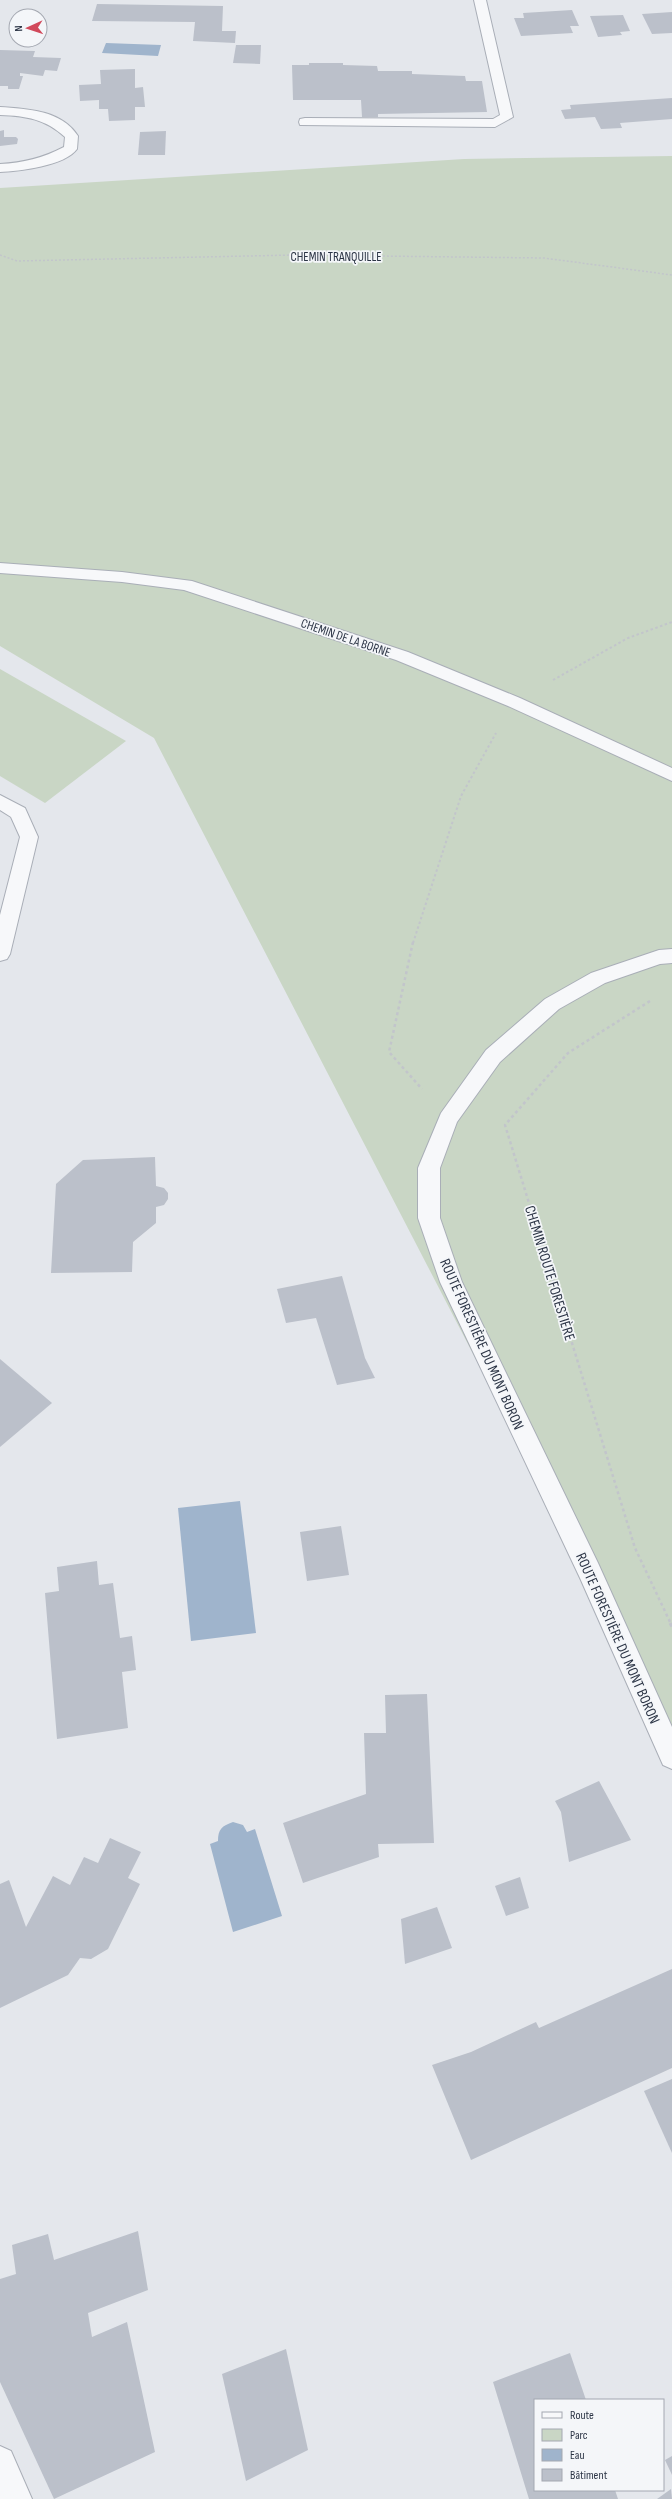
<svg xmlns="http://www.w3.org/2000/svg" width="672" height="2499" font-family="'Sofia Sans Condensed',sans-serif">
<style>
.green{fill:#c9d6c5}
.water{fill:#9fb4cc}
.building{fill:#bbc0ca}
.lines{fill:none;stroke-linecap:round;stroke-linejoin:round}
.minor-casing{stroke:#a9aeb7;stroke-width:2}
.path-far3{stroke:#c2c5cb;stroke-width:1.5;stroke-dasharray:2 2;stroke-linecap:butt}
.path-far2{stroke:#c2c5cb;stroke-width:2;stroke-dasharray:2.5 2.5;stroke-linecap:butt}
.path-far1{stroke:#c2c5cb;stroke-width:2.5;stroke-dasharray:3 3;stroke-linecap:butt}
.path{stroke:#c2c5cb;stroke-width:3;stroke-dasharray:4 4;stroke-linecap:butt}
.minor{fill:#f7f8fa;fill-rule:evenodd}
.labels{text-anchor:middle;stroke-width:3.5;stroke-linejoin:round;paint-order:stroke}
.far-street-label{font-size:13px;fill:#2b3445;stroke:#f4f6f9}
.street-label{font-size:15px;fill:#2b3445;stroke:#f4f6f9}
</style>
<rect width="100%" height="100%" fill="#e4e7ec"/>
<g class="green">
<path d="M 672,156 L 672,1738 L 154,738 L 0,646 L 0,188 L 464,159 Z"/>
<path d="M 0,669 L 126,741 L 45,803 L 0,776 Z"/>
</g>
<g class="water">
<path d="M 106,43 L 161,45 L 158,56 L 102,53 Z"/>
<path d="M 240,1501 L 256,1633 L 191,1641 L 178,1508 Z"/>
<path d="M 233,1822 L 243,1825 L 247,1832 L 255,1829 L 282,1916 L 233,1932 L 210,1844 L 218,1841 C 218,1829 222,1826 233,1822 Z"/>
</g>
<g class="building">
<path d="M 97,4 L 223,6 L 222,31 L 236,31 L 235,43 L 193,41 L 195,22 L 92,21 Z"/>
<path d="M 572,10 L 579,26 L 570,26 L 573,33 L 521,36 L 514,18 L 524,18 L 523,13 Z"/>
<path d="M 672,12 L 672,33 L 652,34 L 642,14 Z"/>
<path d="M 623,15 L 630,31 L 620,32 L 622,35 L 598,37 L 590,16 Z"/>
<path d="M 236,45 L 261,45 L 260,64 L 233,63 Z"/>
<path d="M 0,50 L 35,51 L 33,57 L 61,58 L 57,71 L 45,70 L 43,76 L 20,73 L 20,76 L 23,76 L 19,89 L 8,89 L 8,86 L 0,86 Z"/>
<path d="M 309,63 L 343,63 L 343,65 L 377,66 L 378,71 L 412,71 L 412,74 L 465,76 L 466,81 L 482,81 L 487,112 L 378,114 L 378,117 L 362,117 L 361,100 L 293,100 L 292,65 L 309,65 Z"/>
<path d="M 135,69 L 135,88 L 143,87 L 145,107 L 135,107 L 135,120 L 109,121 L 108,109 L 99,109 L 99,100 L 80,101 L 79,85 L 101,84 L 100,70 Z"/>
<path d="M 672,98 L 672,119 L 620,123 L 622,128 L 601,129 L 595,117 L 565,119 L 561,110 L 571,109 L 570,105 Z"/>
<path d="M 4,130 L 4,137 L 16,137 L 18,139 L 17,144 L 0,146 L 0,131 Z"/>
<path d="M 166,131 L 165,155 L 138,155 L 140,132 Z"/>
<path d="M 155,1157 L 156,1186 L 164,1188 L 168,1193 L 168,1199 L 164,1205 L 156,1207 L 156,1223 L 133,1242 L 132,1272 L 51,1273 L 56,1184 L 83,1160 Z"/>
<path d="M 342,1276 L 365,1358 L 375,1378 L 337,1385 L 316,1318 L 286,1323 L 277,1289 Z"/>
<path d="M 0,1359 L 52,1403 L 0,1447 Z"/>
<path d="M 341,1526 L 349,1575 L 307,1581 L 300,1532 Z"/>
<path d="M 97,1561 L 99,1585 L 113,1583 L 120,1638 L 132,1636 L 136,1670 L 122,1672 L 128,1728 L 57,1739 L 45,1593 L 59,1591 L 57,1567 Z"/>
<path d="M 427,1694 L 434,1843 L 378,1844 L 379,1857 L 303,1883 L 283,1823 L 366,1794 L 364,1733 L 386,1733 L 385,1695 Z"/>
<path d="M 599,1781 L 631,1840 L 569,1862 L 561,1812 L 555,1801 Z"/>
<path d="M 110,1838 L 141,1852 L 128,1878 L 140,1884 L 108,1949 L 91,1959 L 80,1958 L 68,1975 L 0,2008 L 0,1884 L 9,1880 L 26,1927 L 53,1876 L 70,1885 L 84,1857 L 98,1863 Z"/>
<path d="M 520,1877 L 529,1908 L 506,1916 L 495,1886 Z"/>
<path d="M 437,1907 L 452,1948 L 405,1964 L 401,1919 Z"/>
<path d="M 672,1969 L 672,2068 L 471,2160 L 432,2065 L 471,2052 L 536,2022 L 539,2028 Z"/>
<path d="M 672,2079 L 672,2153 L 644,2091 Z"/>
<path d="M 138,2231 L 148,2290 L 88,2313 L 92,2337 L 127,2322 L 155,2452 L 54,2499 L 0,2382 L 0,2279 L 16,2274 L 12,2245 L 48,2234 L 54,2260 Z"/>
<path d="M 286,2349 L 308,2450 L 246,2481 L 222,2374 Z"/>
<path d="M 570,2353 L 586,2400 L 535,2400 L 535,2490 L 615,2490 L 618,2499 L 529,2499 L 493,2382 Z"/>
<path d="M 672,2456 L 672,2475 L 665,2460 Z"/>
<path d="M 671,2489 L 672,2499 L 657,2499 Z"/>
</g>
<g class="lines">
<defs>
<g id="minor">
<path d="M 474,0 L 486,0 L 513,117 L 495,127 L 300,125 L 299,122 L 300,119 L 305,118 L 493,119 L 500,115 Z"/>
<path d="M 0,107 C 28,109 61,110 78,136 L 77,149 C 65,166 19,171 0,172 L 0,164 C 23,163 43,158 64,147 L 65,137 C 45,119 27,116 0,115 Z"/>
<path d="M 0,563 L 122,572 L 192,581 L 408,652 L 520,698 L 672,768 L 672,781 L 508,706 L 396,660 L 184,590 L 122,582 L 0,573 Z"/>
<path d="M 0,795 L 25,808 L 38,837 L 10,954 L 7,959 L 0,961 L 0,915 L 20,837 L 11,817 L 0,810 Z"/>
<path d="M 672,949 L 672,963 L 660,964 L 605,983 L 559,1009 L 500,1062 L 457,1122 L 440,1168 L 440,1218 L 462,1282 L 598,1563 L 672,1727 L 672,1769 L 663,1765 L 580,1578 L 440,1282 L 418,1218 L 418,1168 L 441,1113 L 486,1050 L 545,999 L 591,973 L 659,950 Z"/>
<path d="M 0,2446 L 11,2451 L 32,2499 L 0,2499 Z"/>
</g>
</defs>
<use href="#minor" class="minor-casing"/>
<path class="path-far3" d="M 0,255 L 17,261 L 294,255 L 544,258 L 672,275"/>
<g class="path-far2">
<path d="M 553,680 L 628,638 L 672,622"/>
<path d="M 413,943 L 461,796 L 496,733"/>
</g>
<g class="path-far1">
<path d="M 413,942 L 389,1052 L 422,1089"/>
<path d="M 650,1001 L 568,1053 L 505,1125 L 635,1548 L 671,1624"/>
</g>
<path class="path" d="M 670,1623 L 672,1627"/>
<use href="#minor" class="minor"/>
</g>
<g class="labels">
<g class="far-street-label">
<text x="336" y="261">CHEMIN TRANQUILLE</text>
<text transform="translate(346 637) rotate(19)" y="5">CHEMIN DE LA BORNE</text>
</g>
<g class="street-label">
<text transform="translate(550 1273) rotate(73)" y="5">CHEMIN ROUTE FORESTIÈRE</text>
<text transform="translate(482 1344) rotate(66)" y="5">ROUTE FORESTIÈRE DU MONT BORON</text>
<text transform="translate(618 1638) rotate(66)" y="5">ROUTE FORESTIÈRE DU MONT BORON</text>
</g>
</g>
<rect x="534" y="2399" width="130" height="92" fill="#f4f6f9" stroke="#a4a8b1"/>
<rect x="542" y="2412" width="20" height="6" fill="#f7f8fa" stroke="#a4a8b1"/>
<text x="570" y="2419" font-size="12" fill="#2b3445">Route</text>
<rect x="542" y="2429" width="20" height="12" fill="#c9d6c5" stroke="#a4a8b1"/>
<text x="570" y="2439" font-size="12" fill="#2b3445">Parc</text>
<rect x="542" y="2449" width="20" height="12" fill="#9fb4cc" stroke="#a4a8b1"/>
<text x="570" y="2459" font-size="12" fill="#2b3445">Eau</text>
<rect x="542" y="2469" width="20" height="12" fill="#bbc0ca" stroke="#a4a8b1"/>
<text x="570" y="2479" font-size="12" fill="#2b3445">Bâtiment</text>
<g transform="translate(28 28) rotate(267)"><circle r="19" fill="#f4f6f9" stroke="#a4a8b1"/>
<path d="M0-3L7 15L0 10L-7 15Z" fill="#d1495b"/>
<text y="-6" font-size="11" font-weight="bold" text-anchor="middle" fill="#2b3445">N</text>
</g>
</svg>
